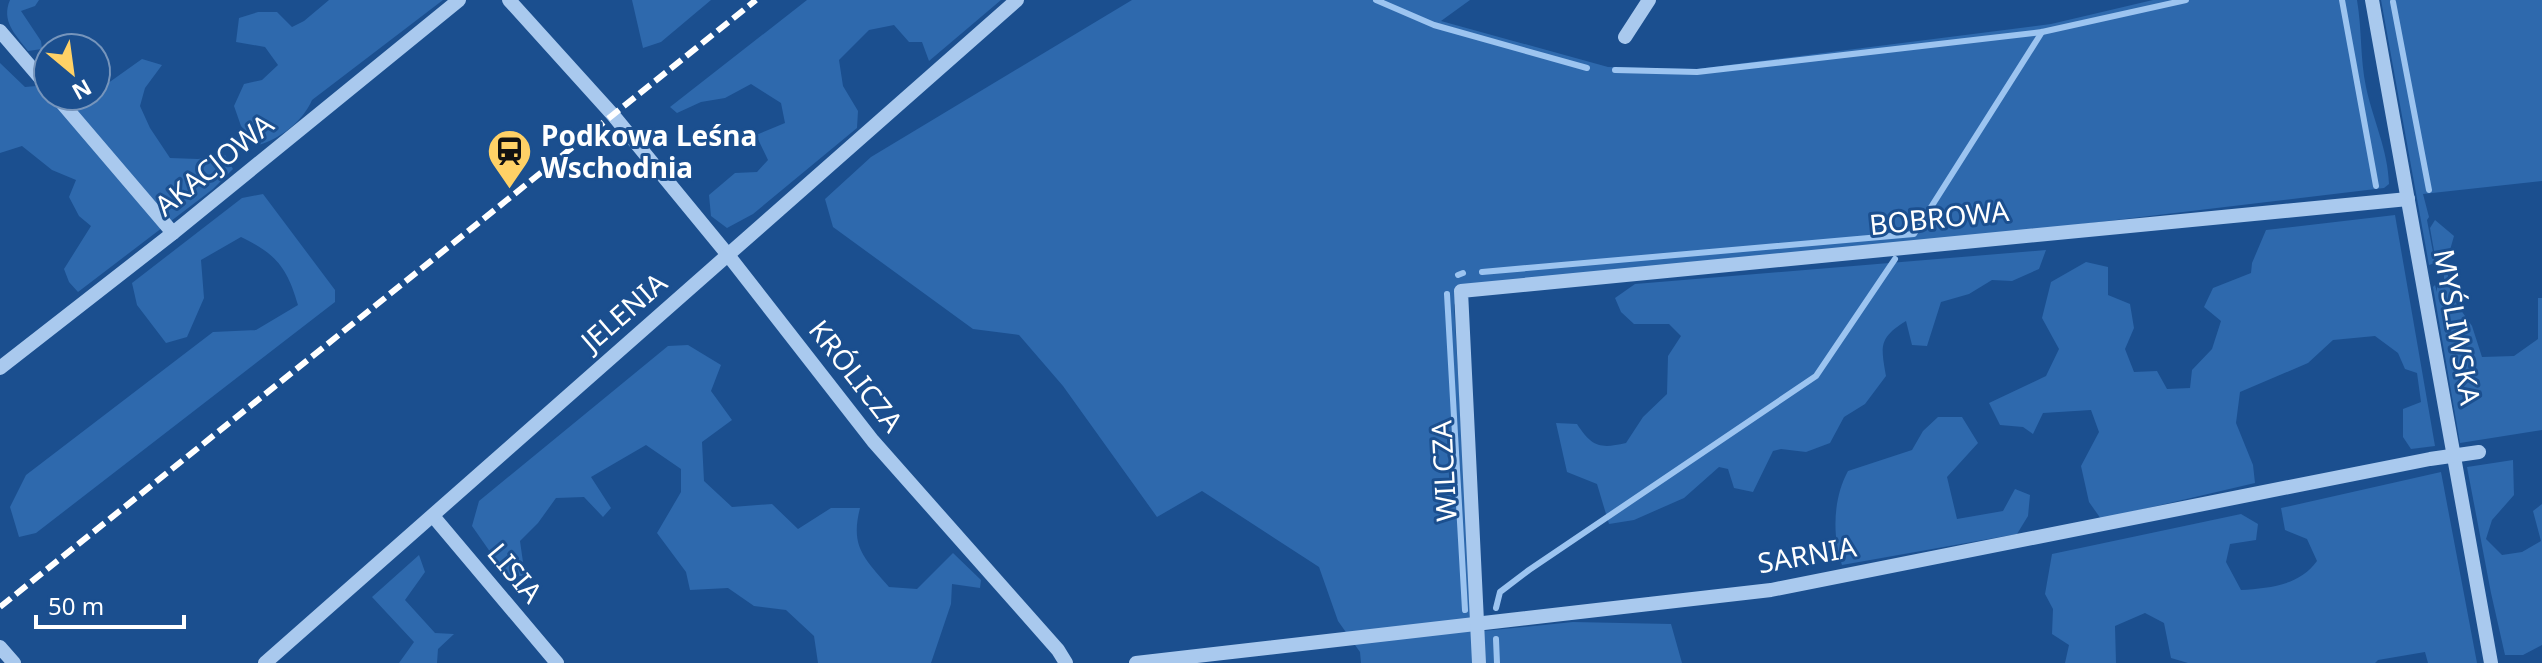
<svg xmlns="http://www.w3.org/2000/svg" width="2542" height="663" font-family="'Noto Sans',sans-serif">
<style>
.green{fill:#2e69ad}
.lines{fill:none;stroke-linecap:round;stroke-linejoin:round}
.stream{stroke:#9cc4f0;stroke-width:6}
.minor{stroke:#a9c9ee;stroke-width:14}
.rail{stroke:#fff;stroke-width:6;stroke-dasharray:14 6;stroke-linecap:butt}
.labels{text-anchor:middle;stroke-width:6;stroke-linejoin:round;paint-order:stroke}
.poi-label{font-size:28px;font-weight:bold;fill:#fff;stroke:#1b4f8f;text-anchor:start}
.street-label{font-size:28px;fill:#fff;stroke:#1b4f8f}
</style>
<rect width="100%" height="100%" fill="#1b4f8f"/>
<g class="green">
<path d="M 10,0 L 39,0 L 35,6 L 21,11 L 41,41 L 42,49 L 28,51 C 15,34 1,21 10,0 Z"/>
<path d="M 329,0 L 443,0 L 312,100 C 303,121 279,140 258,145 L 241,126 L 234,106 L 244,84 L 262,80 L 278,65 L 265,47 L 236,42 L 239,18 L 258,12 L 277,12 L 292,27 L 304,21 Z"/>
<path d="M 632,0 L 711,0 L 661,42 L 643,48 Z"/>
<path d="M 807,0 L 1001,0 L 929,61 L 922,42 L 909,42 L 894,25 L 869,30 L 839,60 L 843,86 L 858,111 L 857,128 L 753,214 L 727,228 L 711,216 L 709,195 L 735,173 L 757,172 L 768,160 L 756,135 L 785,123 L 781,103 L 751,84 L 725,98 L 701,102 L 677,113 L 670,107 Z"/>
<path d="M 1132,0 L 1470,0 L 1441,21 L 1608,67 L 1697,69 L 2051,24 L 2153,0 L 2357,0 C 2362,29 2360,58 2366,87 C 2373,120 2388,150 2389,184 L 2384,188 L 1915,244 L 1465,286 L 1454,305 L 1473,632 L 1573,622 L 1671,624 L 1682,663 L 1361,663 L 1360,652 L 1338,621 L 1319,567 L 1202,491 L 1157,517 L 1063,386 L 1019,335 L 973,329 L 833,227 L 825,199 L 871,157 Z"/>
<path d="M 2381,0 L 2542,0 L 2542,181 L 2423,194 L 2429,217 L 2427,220 L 2435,263 L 2429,265 Z"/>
<path d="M 142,59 L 162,65 L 145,88 L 140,106 L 150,128 L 170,158 L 198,159 L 225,155 L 233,169 L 213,189 L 78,292 L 69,282 L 64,269 L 91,226 L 79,216 L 69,197 L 76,180 L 52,170 L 22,146 L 0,153 L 0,63 L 25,87 L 48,85 L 48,96 L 96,96 L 96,88 L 104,86 Z"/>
<path d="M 263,194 L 335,290 L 335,302 L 36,533 L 19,537 L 10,507 L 26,475 L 213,332 L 256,330 L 298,305 C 287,267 276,254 241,237 L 201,260 L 204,298 L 187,337 L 166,343 L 137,305 L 132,283 L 242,198 Z"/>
<path d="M 2395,215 L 2435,446 L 2411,449 L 2403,437 L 2403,409 L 2421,402 L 2417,373 L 2405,369 L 2398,353 L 2375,336 L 2333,340 L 2308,363 L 2240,392 L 2236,423 L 2253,465 L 2255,483 L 2101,519 L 2089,502 L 2081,466 L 2099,432 L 2091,410 L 2043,413 L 2033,434 L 2023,427 L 2000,425 L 1989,403 L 2046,376 L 2059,349 L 2042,318 L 2051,282 L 2086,262 L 2108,267 L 2108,295 L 2130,304 L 2134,328 L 2125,349 L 2134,372 L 2157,371 L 2167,389 L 2190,388 L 2192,370 L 2212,349 L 2221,321 L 2204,307 L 2213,288 L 2251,273 L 2252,263 L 2266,230 Z"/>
<path d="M 2435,220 L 2454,236 L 2446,264 L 2451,296 L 2472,326 L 2482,357 L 2514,356 L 2538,339 L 2538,298 L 2542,298 L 2542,430 L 2460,443 L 2433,287 L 2435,285 L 2437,292 L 2437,287 L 2444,280 L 2444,271 L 2436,262 L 2430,228 Z"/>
<path d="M 2046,250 L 2039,269 L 2012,281 L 1992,280 L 1969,294 L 1941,302 L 1927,346 L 1912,345 L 1906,321 C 1878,338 1881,347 1886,376 L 1865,404 L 1844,417 L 1830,443 L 1806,452 L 1781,449 L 1773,451 L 1753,492 L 1734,488 L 1728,469 L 1719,467 L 1684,498 L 1634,520 L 1609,524 L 1597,484 L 1567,472 L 1556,423 L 1577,424 C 1592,447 1600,449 1626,443 L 1643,417 L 1667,394 L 1668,356 L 1681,336 L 1669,324 L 1634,324 L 1621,312 L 1615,298 L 1635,284 Z"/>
<path d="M 688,345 L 721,365 L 711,391 L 732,420 L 702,442 L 704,481 L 732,507 L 772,504 L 798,529 L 831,508 L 860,508 C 850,547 864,558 889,587 L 917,589 L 953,553 L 981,580 L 980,588 L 952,584 L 951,604 L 931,663 L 818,663 L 814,636 L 786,610 L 754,606 L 728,588 L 690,590 L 686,572 L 657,533 L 681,492 L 681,469 L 646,445 L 591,477 L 611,508 L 603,517 L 584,497 L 556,498 L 538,523 L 520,541 L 525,576 L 507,576 L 472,526 L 479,501 L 668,346 Z"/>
<path d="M 1938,417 L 1962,417 L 1978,443 L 1947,477 L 1957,519 L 2003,511 L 2015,489 L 2030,495 L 2028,516 L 2017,534 L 1842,565 C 1832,536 1833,498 1848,471 L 1912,450 L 1923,431 Z"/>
<path d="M 2513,460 L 2514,495 L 2492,520 L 2486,539 L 2502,555 L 2522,552 L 2541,541 L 2533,511 L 2542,504 L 2542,645 L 2523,655 L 2505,655 L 2491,593 L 2467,467 Z"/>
<path d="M 2441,472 L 2477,663 L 2428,663 L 2425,652 L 2378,660 L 2375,663 L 2188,663 L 2171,658 L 2164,623 L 2145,613 L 2115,626 L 2116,663 L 2065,663 L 2069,645 L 2052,634 L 2053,609 L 2045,594 L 2052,554 L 2241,514 L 2258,524 L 2256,540 L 2230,544 L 2226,562 L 2241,590 C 2269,588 2299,586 2317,561 L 2307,539 L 2285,530 L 2281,508 Z"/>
<path d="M 419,555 L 425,572 L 405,600 L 435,633 L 454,634 L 438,649 L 437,663 L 399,663 L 414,642 L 372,597 Z"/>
</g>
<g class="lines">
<g class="stream">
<path d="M 1376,0 L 1434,25 L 1587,68"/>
<path d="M 2342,0 L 2376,186"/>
<path d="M 2393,2 L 2429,190"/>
<path d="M 1615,70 L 1697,72 L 2042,32 L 2186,0"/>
<path d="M 1482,272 L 1914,234 L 2042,32"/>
<path d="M 1458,275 L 1463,273"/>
<path d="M 1447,294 L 1465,610"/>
<path d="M 1496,608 L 1500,592 L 1529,570 L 1816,376 L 1895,259"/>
<path d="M 1496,639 L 1497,663"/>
</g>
<g class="minor">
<path d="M 509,0 L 613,115 L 728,255 L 873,441 L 1058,650 L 1066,663"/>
<path d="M 2372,0 L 2491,663"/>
<path d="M 0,31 L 48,87"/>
<path d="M 1625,37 L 1649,0"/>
<path d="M 56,96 L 173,233"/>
<path d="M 0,368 L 173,233 L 459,0"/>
<path d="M 433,516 L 557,663"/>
<path d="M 0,647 L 14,663"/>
<path d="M 265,663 L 1017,0"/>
<path d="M 1136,663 L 1771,590 L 2430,459 L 2479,452"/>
<path d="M 1479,663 L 1461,291 L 2408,199"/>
</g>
<path class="rail" d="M 0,607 L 756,0"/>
</g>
<defs>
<symbol id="station-pin" viewBox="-11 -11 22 30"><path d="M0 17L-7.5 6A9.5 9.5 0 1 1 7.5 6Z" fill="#ffd166" stroke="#1b4f8f"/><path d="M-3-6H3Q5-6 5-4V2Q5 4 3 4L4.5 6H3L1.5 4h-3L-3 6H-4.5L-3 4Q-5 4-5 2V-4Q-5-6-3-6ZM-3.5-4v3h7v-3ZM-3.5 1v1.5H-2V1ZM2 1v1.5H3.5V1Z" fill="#111"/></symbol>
</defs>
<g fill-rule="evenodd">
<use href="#station-pin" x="484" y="126" width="51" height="69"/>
</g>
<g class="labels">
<g class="poi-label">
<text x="541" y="146">Podkowa Leśna<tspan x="541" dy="32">Wschodnia</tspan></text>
</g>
<g class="street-label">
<text transform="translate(214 165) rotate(-39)" y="10">AKACJOWA</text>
<text transform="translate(1939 218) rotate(-6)" y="10">BOBROWA</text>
<text transform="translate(624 312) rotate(-41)" y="10">JELENIA</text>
<text transform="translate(2457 327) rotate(80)" y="10">MYŚLIWSKA</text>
<text transform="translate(856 376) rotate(52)" y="10">KRÓLICZA</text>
<text transform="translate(1444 471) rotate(-93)" y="10">WILCZA</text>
<text transform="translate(1807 555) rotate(-10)" y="10">SARNIA</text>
<text transform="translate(515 573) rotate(50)" y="10">LISIA</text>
</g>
</g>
<g transform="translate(72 72) rotate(151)"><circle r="38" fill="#1b4f8f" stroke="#7695bc" stroke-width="2"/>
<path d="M0-6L14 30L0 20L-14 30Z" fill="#ffd166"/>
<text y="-12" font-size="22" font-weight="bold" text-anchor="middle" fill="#ffffff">N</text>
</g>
<path d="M36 615v12h148v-12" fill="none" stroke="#ffffff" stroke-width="4"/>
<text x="48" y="615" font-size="24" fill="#ffffff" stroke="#1b4f8f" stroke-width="6" paint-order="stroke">50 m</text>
</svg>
